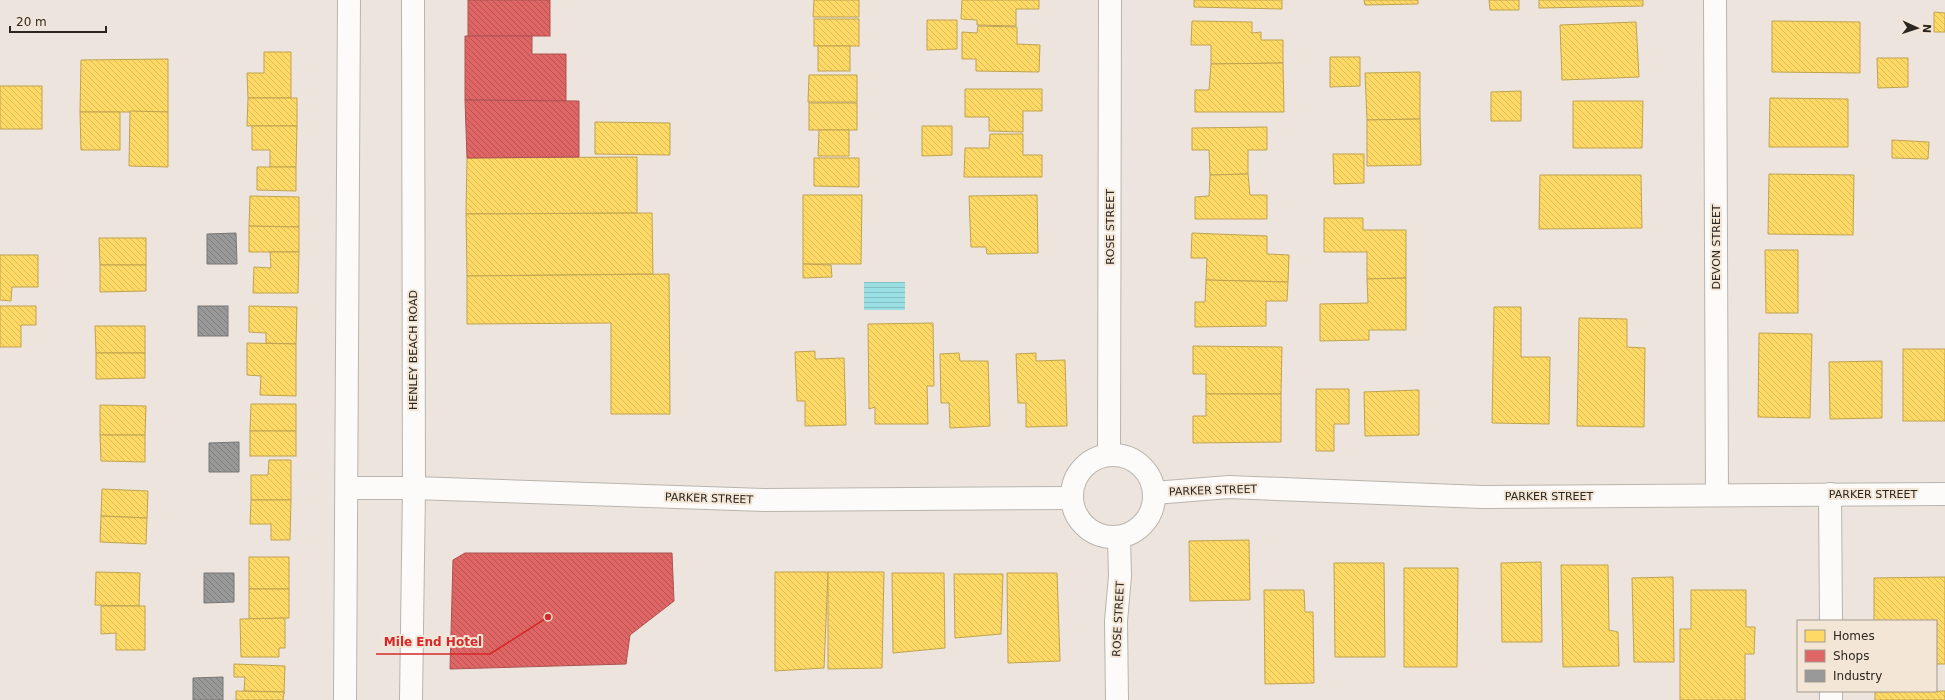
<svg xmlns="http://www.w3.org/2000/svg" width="1945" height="700" font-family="'DejaVu Sans',sans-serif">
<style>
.water{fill:url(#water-rules)}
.homes{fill:url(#homes-back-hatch);stroke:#bfa351}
.shops{fill:url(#shops-back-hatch);stroke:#aa5351}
.industry{fill:url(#industry-back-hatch);stroke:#787675}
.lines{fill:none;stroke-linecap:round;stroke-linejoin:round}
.minor-casing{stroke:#b9b4ad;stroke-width:24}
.major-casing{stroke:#b9b4ad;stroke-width:24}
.minor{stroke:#fcfbfa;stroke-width:22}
.major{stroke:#fcfbfa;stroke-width:22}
.labels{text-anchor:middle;stroke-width:4;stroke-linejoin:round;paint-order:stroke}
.street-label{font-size:11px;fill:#2b2620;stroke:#f4e6d6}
.leader{fill:none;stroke:#d62828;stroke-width:1.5}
.callout-dot{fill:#d62828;stroke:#f4e6d6;stroke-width:1.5}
.callout-label{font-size:12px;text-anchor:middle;font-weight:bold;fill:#d62828;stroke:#f4e6d6;stroke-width:4;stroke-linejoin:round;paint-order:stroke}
</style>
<defs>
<pattern id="water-rules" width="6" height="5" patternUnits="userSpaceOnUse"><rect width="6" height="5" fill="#9adfe3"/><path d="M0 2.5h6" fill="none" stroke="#85bfc2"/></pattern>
<pattern id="homes-back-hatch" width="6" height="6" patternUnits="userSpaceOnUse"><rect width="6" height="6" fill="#ffd966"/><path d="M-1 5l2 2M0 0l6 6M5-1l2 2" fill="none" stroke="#dbba58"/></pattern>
<pattern id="shops-back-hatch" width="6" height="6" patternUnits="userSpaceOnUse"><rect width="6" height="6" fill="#e06666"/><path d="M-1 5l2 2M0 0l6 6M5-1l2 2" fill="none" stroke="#b65454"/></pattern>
<pattern id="industry-back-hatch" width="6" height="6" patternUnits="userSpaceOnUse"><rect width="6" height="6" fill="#999"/><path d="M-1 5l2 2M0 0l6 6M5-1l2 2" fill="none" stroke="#7d7d7c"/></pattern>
</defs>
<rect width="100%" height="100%" fill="#ede5dd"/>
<rect class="water" x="864" y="282" width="41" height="28"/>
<g class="homes">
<path d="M 814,0 L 859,0 L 859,17 L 813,17 Z"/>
<path d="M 962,0 L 1039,0 L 1039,9 L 1016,9 L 1016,26 L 977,25 L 977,20 L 961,19 Z"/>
<path d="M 1194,0 L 1282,0 L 1282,9 L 1194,7 Z"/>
<path d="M 1364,0 L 1418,0 L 1418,4 L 1365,5 Z"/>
<path d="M 1489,0 L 1519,0 L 1519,10 L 1490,10 Z"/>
<path d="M 1539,0 L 1643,0 L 1643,6 L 1539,8 Z"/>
<path d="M 1934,12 L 1945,13 L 1945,32 L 1934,32 Z"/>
<rect x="814" y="19" width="45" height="27"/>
<path d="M 927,20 L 957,20 L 957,49 L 927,50 Z"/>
<path d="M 1192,21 L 1252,22 L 1252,33 L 1261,32 L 1261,40 L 1283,40 L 1283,63 L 1211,64 L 1211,45 L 1191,45 Z"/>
<path d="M 1772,21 L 1860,22 L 1860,73 L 1772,72 Z"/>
<path d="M 1636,22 L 1639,77 L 1562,80 L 1560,25 Z"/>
<path d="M 978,26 L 1017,27 L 1017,44 L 1040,45 L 1039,72 L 976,71 L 976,59 L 962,59 L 962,32 L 977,33 Z"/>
<rect x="818" y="46" width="32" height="25"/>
<path d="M 264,52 L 291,52 L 291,98 L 248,98 L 247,73 L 264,73 Z"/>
<path d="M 1330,57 L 1360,57 L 1360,86 L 1330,87 Z"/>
<path d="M 1877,58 L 1908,58 L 1908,87 L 1878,88 Z"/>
<path d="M 168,59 L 168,112 L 80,112 L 81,60 Z"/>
<path d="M 1283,63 L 1284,112 L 1195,112 L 1195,90 L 1209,90 L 1211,64 Z"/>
<path d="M 1420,72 L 1420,119 L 1367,120 L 1365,73 Z"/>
<path d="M 809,75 L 857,75 L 857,102 L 808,102 Z"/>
<rect x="0" y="86" width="42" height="43"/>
<path d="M 965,89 L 1042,89 L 1042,111 L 1023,111 L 1023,132 L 989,131 L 989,117 L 965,117 Z"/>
<path d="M 1521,91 L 1521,121 L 1491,121 L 1491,92 Z"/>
<path d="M 248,98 L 297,98 L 297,126 L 247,126 Z"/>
<path d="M 1770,98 L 1848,99 L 1848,147 L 1769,147 Z"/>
<path d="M 1573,101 L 1643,101 L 1642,148 L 1573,148 Z"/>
<rect x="809" y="103" width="48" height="27"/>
<path d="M 130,111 L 168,112 L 168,167 L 129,166 Z"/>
<path d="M 80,112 L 120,112 L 120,150 L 81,150 Z"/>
<path d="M 1420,119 L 1421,165 L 1367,166 L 1367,120 Z"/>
<path d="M 595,122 L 670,123 L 670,155 L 595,154 Z"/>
<path d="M 252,126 L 297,126 L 296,167 L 270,167 L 270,150 L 252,150 Z"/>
<path d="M 922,126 L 952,126 L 952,155 L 922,156 Z"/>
<path d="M 1267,127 L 1267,150 L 1248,150 L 1248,174 L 1210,175 L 1209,150 L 1192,150 L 1192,128 Z"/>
<path d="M 819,130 L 849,130 L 849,156 L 818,156 Z"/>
<path d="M 990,134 L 1023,134 L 1023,155 L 1042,155 L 1042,177 L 964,177 L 965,148 L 989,148 Z"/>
<path d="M 1892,140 L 1929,142 L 1928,159 L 1892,158 Z"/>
<path d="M 1333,154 L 1364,154 L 1364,183 L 1334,184 Z"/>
<path d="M 637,157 L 637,213 L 466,214 L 467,158 Z"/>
<path d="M 814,158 L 859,158 L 859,187 L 814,186 Z"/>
<path d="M 257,167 L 296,167 L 296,191 L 257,190 Z"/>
<path d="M 1248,174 L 1250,195 L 1267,195 L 1267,219 L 1195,219 L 1195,197 L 1209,196 L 1210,175 Z"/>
<path d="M 1769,174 L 1854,175 L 1853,235 L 1768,234 Z"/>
<path d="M 1540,175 L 1641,175 L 1642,228 L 1539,229 Z"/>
<path d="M 803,195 L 862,195 L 861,264 L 803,264 Z"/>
<path d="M 1037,195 L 1038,253 L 987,254 L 986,247 L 971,247 L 969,196 Z"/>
<path d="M 250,196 L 299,197 L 299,227 L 249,226 Z"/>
<path d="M 652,213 L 653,274 L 467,276 L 466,214 Z"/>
<path d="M 1324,218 L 1363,218 L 1363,230 L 1406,230 L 1406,278 L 1367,279 L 1367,252 L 1324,252 Z"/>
<path d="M 249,226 L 299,227 L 299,252 L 249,252 Z"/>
<path d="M 1192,233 L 1267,236 L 1267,254 L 1289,255 L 1288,282 L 1206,280 L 1207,258 L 1191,258 Z"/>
<path d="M 99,238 L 146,238 L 146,265 L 100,265 Z"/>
<path d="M 1765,250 L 1798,250 L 1798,313 L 1766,313 Z"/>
<path d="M 270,252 L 299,252 L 298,293 L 253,293 L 254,267 L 271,268 Z"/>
<path d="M 0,255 L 38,255 L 38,287 L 12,287 L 11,301 L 0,300 Z"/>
<path d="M 803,264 L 831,265 L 832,277 L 803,278 Z"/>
<path d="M 100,265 L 146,265 L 146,291 L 100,292 Z"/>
<path d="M 669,274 L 670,414 L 611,414 L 611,323 L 467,324 L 467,276 Z"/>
<path d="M 1406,278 L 1406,330 L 1369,330 L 1369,340 L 1320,341 L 1320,304 L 1368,303 L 1367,279 Z"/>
<path d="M 1206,280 L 1288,282 L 1287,301 L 1266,301 L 1266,326 L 1195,327 L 1195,302 L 1205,302 Z"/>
<path d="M 0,306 L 36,306 L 36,325 L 21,325 L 21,347 L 0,347 Z"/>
<path d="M 249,306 L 297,307 L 296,344 L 266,343 L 266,333 L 249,332 Z"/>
<path d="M 1494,307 L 1521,307 L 1521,357 L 1550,357 L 1549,424 L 1492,423 Z"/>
<path d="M 1579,318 L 1627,319 L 1627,347 L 1645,348 L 1644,427 L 1577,426 Z"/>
<path d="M 933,323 L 934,386 L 927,386 L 928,424 L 875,424 L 875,407 L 869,409 L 868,324 Z"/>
<path d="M 95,326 L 145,326 L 145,353 L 96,353 Z"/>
<path d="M 1759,333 L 1812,334 L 1810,418 L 1758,417 Z"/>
<path d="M 247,343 L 296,344 L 296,396 L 260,395 L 261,376 L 247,375 Z"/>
<path d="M 1193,346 L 1282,347 L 1281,394 L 1206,394 L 1206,374 L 1193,374 Z"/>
<rect x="1903" y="349" width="42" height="72"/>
<path d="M 815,351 L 815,359 L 844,358 L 846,425 L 805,426 L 805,401 L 797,401 L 795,352 Z"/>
<path d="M 96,353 L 145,353 L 145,378 L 96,379 Z"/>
<path d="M 959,353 L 960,361 L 988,361 L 990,426 L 950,428 L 949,403 L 941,403 L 940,354 Z"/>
<path d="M 1036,353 L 1036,361 L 1065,360 L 1067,426 L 1026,427 L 1026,403 L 1018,403 L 1016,354 Z"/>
<path d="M 1882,361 L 1882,418 L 1830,419 L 1829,362 Z"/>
<path d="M 1316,389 L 1349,389 L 1349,424 L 1334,424 L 1334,451 L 1316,451 Z"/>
<path d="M 1419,390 L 1419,435 L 1365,436 L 1364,392 Z"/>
<path d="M 1206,394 L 1281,394 L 1281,442 L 1193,443 L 1193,416 L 1206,416 Z"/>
<path d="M 251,404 L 296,404 L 296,431 L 250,431 Z"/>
<path d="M 100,405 L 146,406 L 145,435 L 100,435 Z"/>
<rect x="250" y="431" width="46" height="25"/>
<path d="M 100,435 L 145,435 L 145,462 L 101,461 Z"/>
<path d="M 269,460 L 291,460 L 291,500 L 251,500 L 251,475 L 268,475 Z"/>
<path d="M 102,489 L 148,491 L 147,518 L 101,516 Z"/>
<path d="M 251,500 L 291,500 L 290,540 L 271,540 L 271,524 L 250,524 Z"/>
<path d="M 101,516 L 147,518 L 146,544 L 100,542 Z"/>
<path d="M 1249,540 L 1250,600 L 1190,601 L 1189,541 Z"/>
<rect x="249" y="557" width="40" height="32"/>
<path d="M 1541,562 L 1542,642 L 1502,642 L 1501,563 Z"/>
<path d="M 1334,563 L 1384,563 L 1385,657 L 1335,657 Z"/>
<path d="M 1561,565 L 1608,565 L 1609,630 L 1618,632 L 1619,666 L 1563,667 Z"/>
<path d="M 1404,568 L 1458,568 L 1457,667 L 1404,667 Z"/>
<path d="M 96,572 L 140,573 L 139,606 L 95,605 Z"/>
<path d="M 775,572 L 828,572 L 824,668 L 775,671 Z"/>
<path d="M 828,572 L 884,572 L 882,668 L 828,669 Z"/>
<path d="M 892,573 L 944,573 L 945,648 L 893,653 Z"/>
<path d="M 1007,573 L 1057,573 L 1060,661 L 1008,663 Z"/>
<path d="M 954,574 L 1003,574 L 1001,634 L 955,638 Z"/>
<path d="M 1673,577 L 1674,662 L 1634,662 L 1632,578 Z"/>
<path d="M 1945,577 L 1945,664 L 1936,664 L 1936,621 L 1874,621 L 1874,578 Z"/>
<path d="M 249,589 L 289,589 L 289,618 L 249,619 Z"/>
<path d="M 1264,590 L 1304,590 L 1305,612 L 1313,612 L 1314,683 L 1265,684 Z"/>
<path d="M 1691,590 L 1746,590 L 1746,627 L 1755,627 L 1754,654 L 1745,654 L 1745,700 L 1680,700 L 1680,629 L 1691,629 Z"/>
<path d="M 101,606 L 145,606 L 145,650 L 116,650 L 116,633 L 101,634 Z"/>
<path d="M 285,618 L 285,648 L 279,648 L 279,657 L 241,657 L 240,619 Z"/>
<path d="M 234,664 L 285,666 L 284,694 L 284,692 L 244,691 L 245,677 L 234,677 Z"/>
<path d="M 236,691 L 284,692 L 283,700 L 236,700 Z"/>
<path d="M 1945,691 L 1945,700 L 1875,700 L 1875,692 Z"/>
</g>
<g class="shops">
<rect x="468" y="0" width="82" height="36"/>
<path d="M 465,36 L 532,36 L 532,54 L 566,54 L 566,101 L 465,100 Z"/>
<path d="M 465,100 L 579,101 L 579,157 L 467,158 Z"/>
<path d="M 465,553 L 672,553 L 674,601 L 630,635 L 626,664 L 450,669 L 453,560 Z"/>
</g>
<g class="industry">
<path d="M 236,233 L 237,264 L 207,264 L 207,234 Z"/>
<rect x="198" y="306" width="30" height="30"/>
<path d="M 239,442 L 239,472 L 209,472 L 209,443 Z"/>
<path d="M 204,573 L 234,573 L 234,602 L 204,603 Z"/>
<path d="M 223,677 L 223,700 L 193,700 L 193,678 Z"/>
</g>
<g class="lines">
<defs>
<g id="minor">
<path d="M 1715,0 L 1717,495"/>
<path d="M 1109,455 L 1110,0"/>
<circle cx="1113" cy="496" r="41"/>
<path d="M 348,488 L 414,488 L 765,500 L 1071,498"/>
<path d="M 1154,493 L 1229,487 L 1482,497 L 1945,494"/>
<path d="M 1830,494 L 1831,621"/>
<path d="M 1831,691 L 1831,700"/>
<path d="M 1117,700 L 1116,621 L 1120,576 L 1119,537"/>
</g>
<g id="major">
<path d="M 345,700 L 349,0"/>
<path d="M 411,700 L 414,488 L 413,0"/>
</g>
</defs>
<use href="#minor" class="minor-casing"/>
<use href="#major" class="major-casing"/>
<use href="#minor" class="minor"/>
<use href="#major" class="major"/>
</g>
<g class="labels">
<g class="street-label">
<text transform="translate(1110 227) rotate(-90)" y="4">ROSE STREET</text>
<text transform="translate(1716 247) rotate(-90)" y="4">DEVON STREET</text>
<text transform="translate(413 350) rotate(-90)" y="4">HENLEY BEACH ROAD</text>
<text transform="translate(1213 490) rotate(-2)" y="4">PARKER STREET</text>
<text x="1873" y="498">PARKER STREET</text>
<text x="1549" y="500">PARKER STREET</text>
<text transform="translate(709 498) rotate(2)" y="4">PARKER STREET</text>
<text transform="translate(1118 619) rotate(-87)" y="4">ROSE STREET</text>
</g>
</g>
<path class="leader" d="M548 617L490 654H376"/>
<circle class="callout-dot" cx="548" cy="617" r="4"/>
<g class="callout-label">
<text x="433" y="646">Mile End Hotel</text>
</g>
<rect x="1797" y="620" width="140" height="72" fill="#f4e6d6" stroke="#a4998d"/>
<rect x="1805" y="630" width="20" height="12" fill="#ffd966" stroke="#a4998d"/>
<text x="1833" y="640" font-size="12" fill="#2b2620">Homes</text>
<rect x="1805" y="650" width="20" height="12" fill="#e06666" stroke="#a4998d"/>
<text x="1833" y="660" font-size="12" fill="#2b2620">Shops</text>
<rect x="1805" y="670" width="20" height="12" fill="#999999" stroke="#a4998d"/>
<text x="1833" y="680" font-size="12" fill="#2b2620">Industry</text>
<g transform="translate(1917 28) rotate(93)" stroke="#f4e6d6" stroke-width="3" paint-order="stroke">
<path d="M0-3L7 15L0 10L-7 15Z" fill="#2b2620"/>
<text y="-6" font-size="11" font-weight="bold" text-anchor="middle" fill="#2b2620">N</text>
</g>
<path d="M10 26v6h96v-6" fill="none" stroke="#2b2620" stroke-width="2"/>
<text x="16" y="26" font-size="12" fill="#2b2620" stroke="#f4e6d6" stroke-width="3" paint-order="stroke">20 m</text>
</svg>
